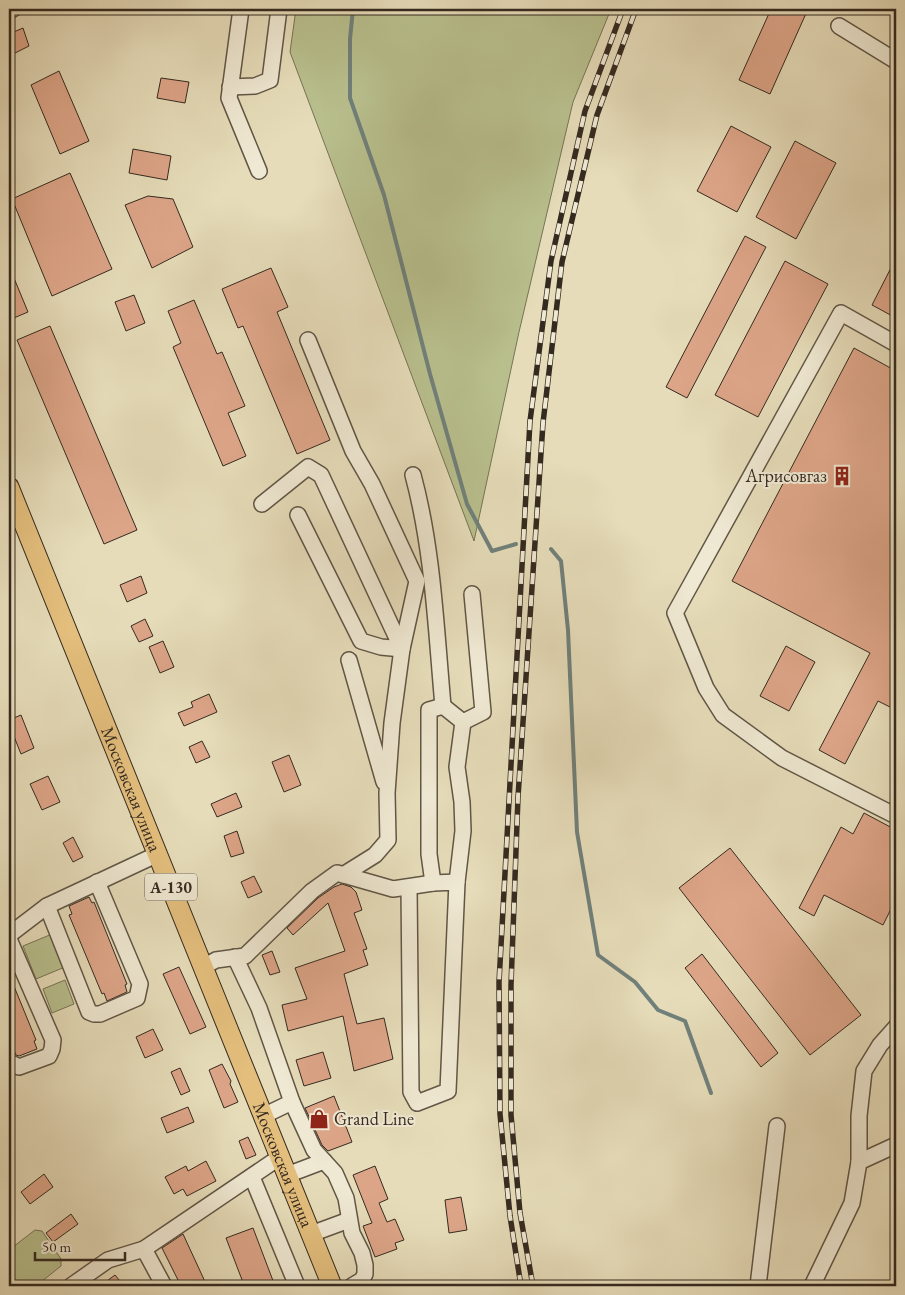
<svg xmlns="http://www.w3.org/2000/svg" width="905" height="1295" font-family="'EB Garamond',serif">
<style>
.green{fill:#b8bf8d;stroke:#767456}
.lines{fill:none;stroke-linecap:round;stroke-linejoin:round}
.stream{stroke:#70807b;stroke-width:4}
.building{fill:#dda588;stroke:#352a20}
.minor-casing{stroke:#615646;stroke-width:18}
.major-casing{stroke:#352a20;stroke-width:21}
.minor{stroke:#efe8d2;stroke-width:15}
.major{stroke:#e3be7c;stroke-width:19}
.rail-casing{stroke:#352a20;stroke-width:5.5}
.rail{stroke:#efe8d2;stroke-width:4;stroke-dasharray:11;stroke-linecap:butt}
.labels{text-anchor:middle;stroke-width:4;stroke-linejoin:round;paint-order:stroke}
.shield{fill:#efe8d2;stroke:#6d6355;stroke-width:1}
.shield-label{font-size:16px;font-weight:bold;fill:#352a20}
.poi-label{font-size:18px;fill:#352a20;stroke:#efe8d2;text-anchor:end}
.street-label{font-size:18px;fill:#352a20;stroke:#efe8d2}
</style>
<rect width="100%" height="100%" fill="#e6dcb9"/>
<filter id="stains"><feTurbulence type="fractalNoise" baseFrequency=".004" numOctaves="4"/><feColorMatrix values="0 0 0 0 .2 0 0 0 0 .09 0 0 0 0 .02 0 0 0 .5 -.17"/></filter>
<radialGradient id="worn" r=".72"><stop offset=".6" stop-color="#630" stop-opacity="0"/><stop offset="1" stop-color="#630" stop-opacity=".3"/></radialGradient>
<g class="green">
<path d="M 296,9 L 611,9 L 573,102 L 519,332 L 474,541 L 290,52 Z"/>
<path d="M 52,934 L 65,967 L 36,979 L 23,946 Z"/>
<path d="M 65,980 L 74,1004 L 52,1013 L 43,989 Z"/>
<path d="M 35,1230 L 42,1231 L 61,1259 L 61,1266 L 36,1286 L 9,1286 L 9,1250 Z"/>
</g>
<g class="lines">
<g class="stream">
<path d="M 353,9 L 350,39 L 350,98 L 384,195 L 430,374 L 467,504 L 492,551 L 516,544"/>
<path d="M 551,549 L 561,561 L 568,630 L 577,832 L 598,955 L 635,982 L 658,1010 L 685,1021 L 711,1093"/>
</g>
</g>
<g class="building">
<path d="M 771,9 L 808,9 L 770,94 L 739,80 Z"/>
<path d="M 23,28 L 29,46 L 9,56 L 9,34 Z"/>
<path d="M 59,71 L 89,141 L 60,154 L 31,85 Z"/>
<path d="M 161,78 L 189,82 L 185,103 L 157,98 Z"/>
<path d="M 731,126 L 771,147 L 737,212 L 697,191 Z"/>
<path d="M 795,141 L 836,163 L 796,239 L 756,217 Z"/>
<path d="M 133,149 L 171,156 L 167,180 L 129,173 Z"/>
<path d="M 70,173 L 112,269 L 52,296 L 12,199 Z"/>
<path d="M 148,196 L 173,199 L 193,247 L 152,268 L 125,205 Z"/>
<path d="M 745,236 L 766,247 L 687,398 L 666,387 Z"/>
<path d="M 896,258 L 896,318 L 872,305 Z"/>
<path d="M 785,261 L 828,284 L 758,417 L 715,395 Z"/>
<path d="M 9,266 L 28,312 L 9,320 Z"/>
<path d="M 271,268 L 288,307 L 277,312 L 330,440 L 297,454 L 243,326 L 238,328 L 222,289 Z"/>
<path d="M 134,295 L 145,323 L 126,331 L 115,302 Z"/>
<path d="M 194,300 L 217,354 L 222,352 L 245,406 L 228,413 L 246,456 L 223,466 L 173,347 L 181,343 L 168,311 Z"/>
<path d="M 50,326 L 137,530 L 104,544 L 17,340 Z"/>
<path d="M 854,348 L 896,371 L 896,710 L 878,701 L 845,764 L 819,750 L 870,653 L 732,581 Z"/>
<path d="M 141,576 L 147,593 L 127,602 L 120,585 Z"/>
<path d="M 145,619 L 153,636 L 139,642 L 131,626 Z"/>
<path d="M 163,641 L 174,667 L 160,673 L 149,647 Z"/>
<path d="M 786,646 L 815,662 L 789,711 L 760,696 Z"/>
<path d="M 209,694 L 217,712 L 184,726 L 178,713 L 193,707 L 191,702 Z"/>
<path d="M 21,715 L 34,748 L 21,754 L 9,724 L 9,720 Z"/>
<path d="M 202,741 L 210,757 L 196,763 L 189,747 Z"/>
<path d="M 289,755 L 301,785 L 284,792 L 272,762 Z"/>
<path d="M 48,776 L 60,802 L 42,810 L 30,784 Z"/>
<path d="M 236,793 L 242,807 L 217,817 L 211,804 Z"/>
<path d="M 864,813 L 896,830 L 896,899 L 883,925 L 824,895 L 814,916 L 799,908 L 841,827 L 853,834 Z"/>
<path d="M 237,831 L 244,853 L 231,857 L 224,836 Z"/>
<path d="M 73,837 L 83,857 L 73,862 L 63,843 Z"/>
<path d="M 730,848 L 861,1015 L 810,1055 L 679,888 Z"/>
<path d="M 254,876 L 262,892 L 248,898 L 241,882 Z"/>
<path d="M 342,884 L 351,887 L 356,892 L 362,910 L 354,913 L 367,949 L 363,950 L 368,965 L 344,974 L 357,1024 L 384,1018 L 393,1059 L 354,1071 L 343,1016 L 288,1031 L 282,1005 L 307,999 L 295,968 L 345,951 L 328,903 L 293,935 L 287,928 L 318,898 L 334,887 Z"/>
<path d="M 89,897 L 92,903 L 94,902 L 127,984 L 125,985 L 127,992 L 107,1001 L 104,993 L 102,994 L 69,915 L 72,914 L 69,906 Z"/>
<path d="M 272,951 L 280,972 L 270,975 L 262,955 Z"/>
<path d="M 702,954 L 778,1053 L 761,1067 L 685,968 Z"/>
<path d="M 179,967 L 206,1027 L 190,1034 L 163,974 Z"/>
<path d="M 9,974 L 36,1040 L 34,1041 L 37,1049 L 19,1056 L 16,1055 L 13,1049 L 12,1050 L 9,1043 Z"/>
<path d="M 153,1029 L 163,1050 L 145,1058 L 136,1037 Z"/>
<path d="M 323,1052 L 331,1078 L 304,1086 L 296,1060 Z"/>
<path d="M 222,1064 L 231,1081 L 230,1084 L 238,1102 L 224,1108 L 209,1070 Z"/>
<path d="M 180,1068 L 190,1091 L 181,1095 L 171,1072 Z"/>
<path d="M 334,1096 L 352,1142 L 328,1151 L 322,1145 L 305,1108 Z"/>
<path d="M 188,1107 L 194,1122 L 167,1133 L 161,1118 Z"/>
<path d="M 248,1137 L 256,1155 L 246,1159 L 239,1141 Z"/>
<path d="M 206,1161 L 216,1181 L 187,1196 L 183,1189 L 174,1194 L 165,1177 L 186,1166 L 188,1171 Z"/>
<path d="M 375,1166 L 388,1199 L 379,1203 L 387,1222 L 395,1219 L 404,1240 L 395,1243 L 397,1249 L 375,1257 L 363,1226 L 372,1223 L 353,1175 Z"/>
<path d="M 44,1174 L 53,1187 L 30,1204 L 21,1192 Z"/>
<path d="M 461,1197 L 467,1230 L 449,1233 L 445,1200 Z"/>
<path d="M 71,1214 L 78,1224 L 53,1242 L 46,1233 Z"/>
<path d="M 253,1228 L 275,1286 L 249,1286 L 248,1284 L 244,1285 L 226,1238 Z"/>
<path d="M 183,1234 L 207,1286 L 181,1286 L 162,1248 Z"/>
<path d="M 115,1275 L 124,1286 L 100,1286 Z"/>
</g>
<g class="lines">
<defs>
<g id="minor">
<path d="M 241,9 L 229,98 L 259,171"/>
<path d="M 9,11 L 13,9"/>
<path d="M 839,26 L 896,61"/>
<path d="M 230,87 L 255,86 L 270,80 L 279,9"/>
<path d="M 308,340 L 353,451 L 372,484 L 417,581 L 402,649 L 392,723 L 387,793 L 388,840 L 375,855 L 343,875"/>
<path d="M 896,344 L 841,313 L 675,613 L 706,688 L 723,715 L 782,758 L 896,816"/>
<path d="M 413,475 C 433,549 436,629 443,706"/>
<path d="M 262,504 L 308,467 L 321,475 L 402,649 L 381,647 L 361,641 L 298,515"/>
<path d="M 349,660 L 384,782"/>
<path d="M 463,722 L 483,712 L 472,594"/>
<path d="M 433,883 L 429,854 L 429,710 L 443,706 L 463,722 L 457,767 L 462,802 L 463,831 L 457,882"/>
<path d="M 47,906 L 89,1012 L 94,1014 L 100,1014 L 137,998 L 140,984 L 97,882"/>
<path d="M 9,935 L 47,906 L 158,854"/>
<path d="M 9,939 L 53,1040 L 52,1049 L 49,1056 L 19,1067 L 9,1062"/>
<path d="M 235,957 L 259,1008 L 292,1102 L 314,1150 L 335,1173 L 346,1198 L 352,1233 L 362,1253 L 365,1265 L 365,1274 L 362,1280 L 352,1286"/>
<path d="M 203,967 L 216,960 L 245,956 L 312,891 L 337,873 L 393,889 L 433,883 L 457,882 L 448,1091 L 417,1103 L 411,1092 L 409,887"/>
<path d="M 263,1116 L 292,1102"/>
<path d="M 859,1162 L 896,1145"/>
<path d="M 287,1175 L 324,1161"/>
<path d="M 252,1177 L 297,1286"/>
<path d="M 311,1234 L 349,1220"/>
<path d="M 144,1249 L 280,1157"/>
<path d="M 71,1286 L 108,1260 L 144,1249 L 164,1286"/>
<path d="M 758,1286 L 777,1126"/>
<path d="M 812,1286 L 852,1203 L 859,1162 L 859,1116 L 864,1071 L 880,1045 L 896,1027"/>
</g>
<g id="major">
<path id="s1" d="M 9,487 L 332,1286"/>
</g>
</defs>
<use href="#minor" class="minor-casing"/>
<use href="#major" class="major-casing"/>
<use href="#minor" class="minor"/>
<use href="#major" class="major"/>
<defs>
<g id="rail">
<path d="M 521,1286 L 510,1216 L 500,1114 L 499,982 L 530,421 L 551,261 L 585,111 L 623,9"/>
<path d="M 533,1286 L 520,1213 L 511,1115 L 511,985 L 518,797 L 543,423 L 562,262 L 597,115 L 636,9"/>
</g>
</defs>
<use href="#rail" class="rail-casing"/>
<use href="#rail" class="rail"/>
</g>
<defs>
<symbol id="building-bare" viewBox="-9 -9 18 18"><path d="M-4-6H4V6H1V3H-1V6H-4ZM-2.5-4.3h1.7v1.8h-1.7ZM.8-4.3h1.7v1.8H.8ZM-2.5-1h1.7V.8h-1.7ZM.8-1h1.7V.8H.8Z" fill="#8f2418" stroke="#efe8d2" stroke-width="2.5" paint-order="stroke"/></symbol>
<symbol id="shop-bare" viewBox="-9 -9 18 18"><path d="M-5-2.5h2.3a2.7 3.5 0 0 1 5.4 0H5L5.5 6h-11ZM-1.5-2.5h3a1.5 2.3 0 0 0-3 0Z" fill="#8f2418" stroke="#efe8d2" stroke-width="2.5" paint-order="stroke"/></symbol>
</defs>
<g fill-rule="evenodd">
<use href="#building-bare" x="828" y="462" width="28" height="28"/>
<use href="#shop-bare" x="305" y="1105" width="28" height="28"/>
</g>
<g class="labels">
<rect class="shield" x="145" y="873.5" width="52" height="27" rx="4"/>
<g class="shield-label">
<text x="171" y="893">А-130</text>
</g>
<g class="poi-label">
<text x="827" y="482">Агрисовгаз</text>
<text x="334" y="1125" text-anchor="start">Grand Line</text>
</g>
<g class="street-label">
<text dy="6" stroke="none"><textPath href="#s1" startOffset="326">Московская улица</textPath></text>
<text dy="6" stroke="none"><textPath href="#s1" startOffset="731">Московская улица</textPath></text>
</g>
</g>
<rect width="905" height="1295" fill="none" stroke="#e6dcb9" stroke-width="30"/>
<rect x="10" y="10" width="885" height="1275" fill="none" stroke="#352a20" stroke-width="2.5"/>
<rect x="15" y="15" width="875" height="1265" fill="none" stroke="#352a20"/>
<path d="M35 1252v8h90v-8" fill="none" stroke="#352a20" stroke-width="2.5"/>
<text x="42" y="1252" font-size="15" fill="#352a20" stroke="#efe8d2" stroke-width="4" paint-order="stroke">50 m</text>
<rect width="100%" height="100%" filter="url(#stains)"/>
<rect width="100%" height="100%" fill="url(#worn)"/>
</svg>
